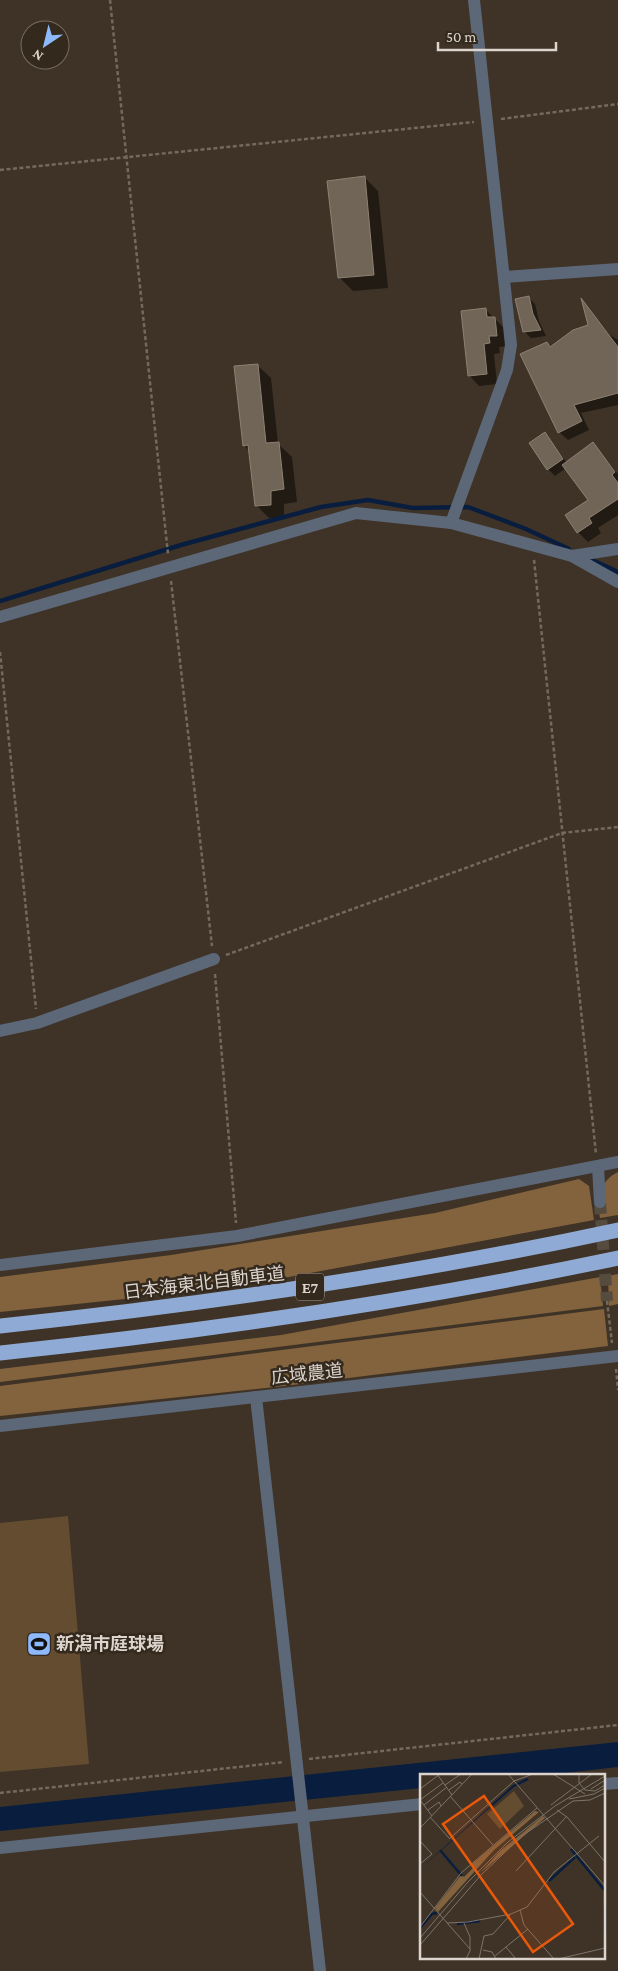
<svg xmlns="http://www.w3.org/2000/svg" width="618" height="1971" font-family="'Crimson Pro','Noto Sans JP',serif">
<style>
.green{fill:#644c30}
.forest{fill:#83633d}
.water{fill:#091e3f}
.shadow{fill:#0007}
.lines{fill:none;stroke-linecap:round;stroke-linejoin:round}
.stream{stroke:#091e3f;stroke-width:4.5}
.building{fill:#716557;stroke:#8e8172}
.minor-tunnel{stroke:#564b3f;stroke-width:12;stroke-dasharray:12 6;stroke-linecap:butt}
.path{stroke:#73695e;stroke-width:2.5;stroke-dasharray:4 2.5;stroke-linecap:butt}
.minor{stroke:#5c6778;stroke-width:12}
.tertiary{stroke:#5c6778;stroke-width:12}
.motorway{stroke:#8faad4;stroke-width:15}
.labels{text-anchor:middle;stroke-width:5;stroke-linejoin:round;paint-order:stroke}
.shield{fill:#34291d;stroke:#aaa198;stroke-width:1}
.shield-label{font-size:16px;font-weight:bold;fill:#dcd4cd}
.street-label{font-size:18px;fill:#dcd4cd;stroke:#34291d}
.poi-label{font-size:18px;font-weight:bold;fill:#dcd4cd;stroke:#34291d;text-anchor:start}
.inset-river{fill:none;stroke:#091e3f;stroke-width:2.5}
.inset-road{fill:none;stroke:#7d7369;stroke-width:1}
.view{fill:#e8590c;fill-opacity:0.15;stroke:#e8590c;stroke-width:2.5}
.inset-edge{fill:none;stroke:#dcd4cd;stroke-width:2.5}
</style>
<rect width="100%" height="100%" fill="#3e3326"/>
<path class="green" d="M 68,1516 L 89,1764 L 0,1772 L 0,1523 Z"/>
<g class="forest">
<path d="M 618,1172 L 618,1215 L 600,1218 C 596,1200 600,1180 618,1172 Z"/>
<path d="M 579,1179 L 589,1186 L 594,1220 L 230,1288 L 0,1312 L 0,1277 L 171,1255 L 435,1213 Z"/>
<path d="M 618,1274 L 618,1304 L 609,1306 L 608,1276 Z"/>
<path d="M 600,1277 L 603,1306 L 0,1382 L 0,1369 L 281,1335 Z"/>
<path d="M 604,1309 L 608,1346 L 284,1386 L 0,1416 L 0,1386 Z"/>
</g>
<path class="water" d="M 618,1742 L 618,1767 L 547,1775 L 422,1775 L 422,1788 L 0,1831 L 0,1807 Z"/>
<g class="shadow">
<path d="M 364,177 L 378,191 L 388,288 L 353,291 L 339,277 Z"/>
<path d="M 529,298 L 535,304 L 539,321 L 546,336 L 531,338 L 525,332 Z"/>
<path d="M 583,302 L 610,335 L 618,340 L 618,405 L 581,413 L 589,430 L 568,440 L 559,432 L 547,344 L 552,348 L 589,326 Z"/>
<path d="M 486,310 L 505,329 L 507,346 L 499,347 L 500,353 L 494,354 L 497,384 L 479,386 L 469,375 Z"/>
<path d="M 257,365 L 271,378 L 278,444 L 292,457 L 297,502 L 284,504 L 284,517 L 269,518 L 256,505 L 250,452 L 244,445 Z"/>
<path d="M 545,434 L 567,463 L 593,444 L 618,474 L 618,515 L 598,528 L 601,533 L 588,542 L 578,532 L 590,500 L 566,468 L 555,476 L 548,469 Z"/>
</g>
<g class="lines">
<g class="stream">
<path d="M 590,559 L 618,572"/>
<path d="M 0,601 L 181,545 L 321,507 L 368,500 L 413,508 L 468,507 L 526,529 L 569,549"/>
</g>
</g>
<g class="building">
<path d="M 365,176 L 374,275 L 338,278 L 327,181 Z"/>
<path d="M 529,296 L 533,314 L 541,330 L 523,332 L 515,299 Z"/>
<path d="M 581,298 L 618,347 L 618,393 L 574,405 L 582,421 L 558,433 L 520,354 L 547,342 L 550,347 L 573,330 L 588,325 Z"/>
<path d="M 486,308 L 487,317 L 495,317 L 497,336 L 489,336 L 490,343 L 484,344 L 487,374 L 468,376 L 461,311 Z"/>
<path d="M 258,364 L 266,443 L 279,442 L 284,489 L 271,491 L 271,505 L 255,506 L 248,445 L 243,446 L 234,366 Z"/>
<path d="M 545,432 L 563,459 L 547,470 L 529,443 Z"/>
<path d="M 593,442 L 615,472 L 612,475 L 618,483 L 618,499 L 589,518 L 592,523 L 577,533 L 565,515 L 588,500 L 562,465 Z"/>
</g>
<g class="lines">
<path class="minor-tunnel" d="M 600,1202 L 607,1301"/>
<g class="path">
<path d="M 110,0 L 168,554"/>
<path d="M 501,119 L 618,104"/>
<path d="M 0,170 L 474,122"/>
<path d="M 534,560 L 596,1154"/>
<path d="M 171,581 L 212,946"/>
<path d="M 0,652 L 36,1009"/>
<path d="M 226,955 L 562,833 L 618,827"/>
<path d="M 215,974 L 236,1223"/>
<path d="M 607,1301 L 612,1343"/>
<path d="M 616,1369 L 618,1390"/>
<path d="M 309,1759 L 618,1725"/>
<path d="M 0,1793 L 284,1762"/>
</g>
<g class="minor">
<path d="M 505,277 L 618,269"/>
<path d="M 451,523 L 507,370 L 511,345 L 474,0"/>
<path d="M 572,556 L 618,549"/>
<path d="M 0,617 L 356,513 L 451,523 L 572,556 L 618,582"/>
<path d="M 0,1031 L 37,1023 L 214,959"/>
<path d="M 598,1167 L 600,1202"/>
<path d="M 0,1265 L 237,1236 L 618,1162"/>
<path d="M 256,1397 L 320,1971"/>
<path d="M 604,1784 L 618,1783"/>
<path d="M 0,1848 L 422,1804"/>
</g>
<path class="tertiary" d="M 0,1426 L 618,1356"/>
<g class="motorway">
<path d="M 0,1326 C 208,1304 414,1274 618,1230"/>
<path d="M 0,1353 C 208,1331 414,1301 618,1258"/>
</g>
</g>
<defs>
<symbol id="stadium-square" viewBox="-11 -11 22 22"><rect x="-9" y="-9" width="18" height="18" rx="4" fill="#8eb9fc" stroke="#34291d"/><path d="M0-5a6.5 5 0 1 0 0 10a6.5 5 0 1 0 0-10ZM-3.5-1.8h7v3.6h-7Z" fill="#111"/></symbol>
</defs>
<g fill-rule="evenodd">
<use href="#stadium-square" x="25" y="1630" width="28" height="28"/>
</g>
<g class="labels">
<rect class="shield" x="296" y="1273.5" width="28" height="27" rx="4"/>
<g class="shield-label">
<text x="310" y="1293">E7</text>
</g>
<g class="street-label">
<text transform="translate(204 1283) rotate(-7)" y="6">日本海東北自動車道</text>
<text transform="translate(307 1374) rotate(-6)" y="6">広域農道</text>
</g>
<g class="poi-label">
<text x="56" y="1650">新潟市庭球場</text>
</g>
</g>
<g transform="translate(420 1774)">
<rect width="185" height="185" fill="#3e3326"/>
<path d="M 94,17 L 104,32 L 80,55 L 67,40 Z" fill="#644c30"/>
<path d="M 115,37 L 119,38 L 74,76 L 18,138 L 15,134 L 41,101 L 44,103 L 54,93 L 52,90 ZM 123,42 L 125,44 L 59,100 L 22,141 L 80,77 Z" fill="#83633d"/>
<path d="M 107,4 L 109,6 L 94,13 L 0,95 L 93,11 Z" fill="#091e3f"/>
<path class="inset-river" d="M 151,75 L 185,117M 20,76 L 42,102M 129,107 L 155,83M 185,132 L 185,157M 37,150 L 60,147M 0,154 L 12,140 L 17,139"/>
<path class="inset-road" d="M 17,0 L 32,21M 88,0 L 185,112M 133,0 L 165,20M 159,0 L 159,9 L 165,16 L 175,17 L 185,11M 25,11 L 41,0M 0,15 L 20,0M 171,15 L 185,6M 29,16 L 40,8 L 42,10M 30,22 L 73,71M 149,25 L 174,20 L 185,14M 0,26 L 23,9M 0,26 L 12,42M 4,31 L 27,13M 131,31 L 172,0M 8,36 L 19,28 L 21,32M 137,36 L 147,43 L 185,88M 10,43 L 29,64M 0,54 L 52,0M 29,65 L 94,7 L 113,0M 0,67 L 12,80 L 0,90M 96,97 L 147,42M 0,118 L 50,175M 100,136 L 104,151 L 134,185M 27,149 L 48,148 L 91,140 L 107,133 L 134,98 L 179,62M 44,149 L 50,163 L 50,177 L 46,185M 0,153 L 41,99 L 117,34M 0,164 L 48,108 L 88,68 L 135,32 L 185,2M 0,171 L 61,101 L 102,62 L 153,27 L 170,26 L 185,19M 86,173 L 96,185M 63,176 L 72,178 L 76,185M 75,182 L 108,155M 59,185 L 64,162 L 73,160 L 90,141M 138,185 L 185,174"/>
<path class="view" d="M 64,22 L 153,150 L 113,178 L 23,50 Z"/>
<rect width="185" height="185" class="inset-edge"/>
</g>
<g transform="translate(45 45) rotate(215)"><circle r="24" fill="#34291d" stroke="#776d63"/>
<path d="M0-4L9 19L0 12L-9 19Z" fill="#8eb9fc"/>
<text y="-8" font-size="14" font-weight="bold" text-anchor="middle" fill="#dcd4cd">N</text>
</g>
<path d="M438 42v8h118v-8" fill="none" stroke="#dcd4cd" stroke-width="2.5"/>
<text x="446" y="42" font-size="15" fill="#dcd4cd" stroke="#34291d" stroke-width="4" paint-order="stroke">50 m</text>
</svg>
